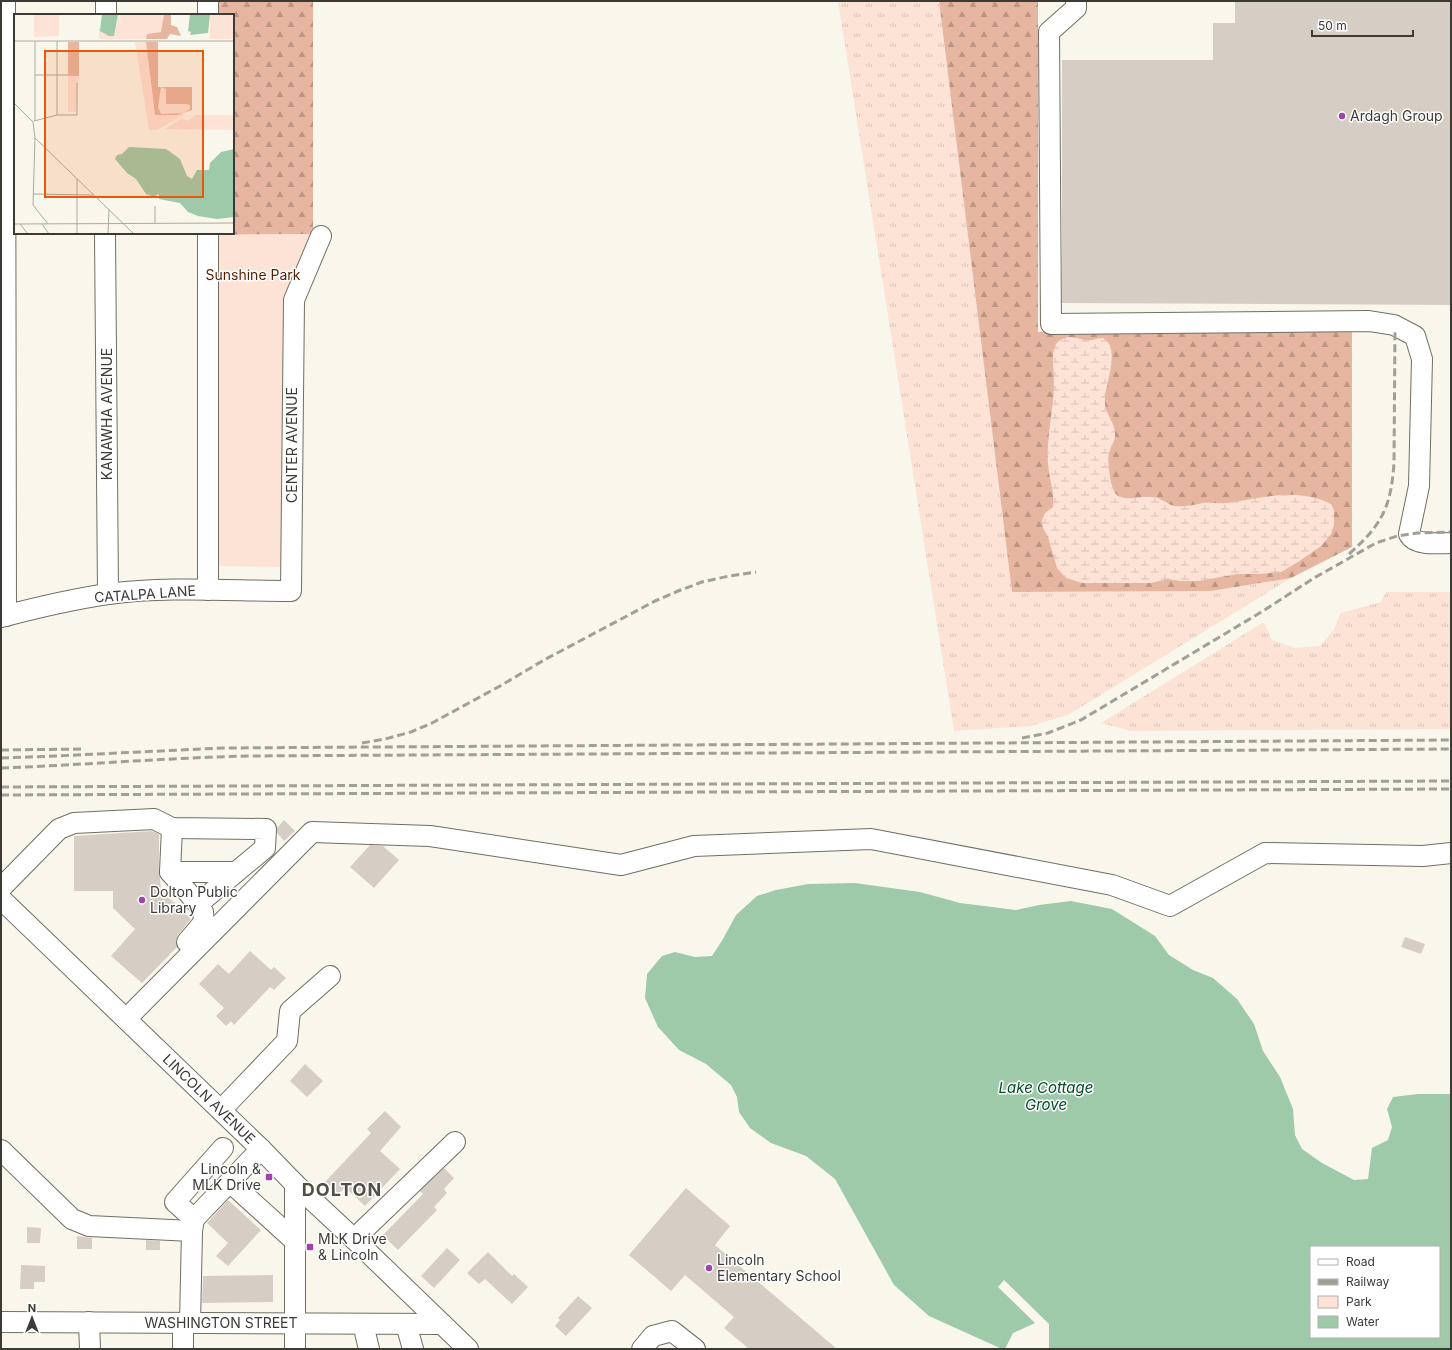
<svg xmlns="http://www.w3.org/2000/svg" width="1452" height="1350" font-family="Inter,sans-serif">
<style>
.grass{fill:url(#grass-tufts)}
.forest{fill:url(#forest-firs)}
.wetland{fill:url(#wetland-marsh)}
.park{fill:#fde2d6}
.water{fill:#9ecaaa;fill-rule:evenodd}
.building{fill:#d6cec4}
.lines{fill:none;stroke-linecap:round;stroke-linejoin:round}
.minor-casing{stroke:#706e64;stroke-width:22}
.minor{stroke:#fff;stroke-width:20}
.rail{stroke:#a1a097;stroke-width:3;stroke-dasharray:8 4;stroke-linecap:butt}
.poi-dot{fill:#a042ac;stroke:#fff;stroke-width:1.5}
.labels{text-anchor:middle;stroke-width:3;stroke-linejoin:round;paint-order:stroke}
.poi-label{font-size:14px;fill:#3b3a35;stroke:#fff;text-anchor:start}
.park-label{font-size:14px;fill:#581e00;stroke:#fff}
.street-label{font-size:14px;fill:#3b3a35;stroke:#fff}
.water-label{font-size:15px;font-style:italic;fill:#004e27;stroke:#fff}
.district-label{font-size:18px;font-weight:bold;letter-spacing:1px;fill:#504e45;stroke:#fff}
.inset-road{fill:none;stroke:#adaba2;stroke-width:1}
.view{fill:#e8590c;fill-opacity:0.15;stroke:#e8590c;stroke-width:2}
.inset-edge{fill:none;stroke:#3b3a35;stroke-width:2}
</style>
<defs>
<pattern id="grass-tufts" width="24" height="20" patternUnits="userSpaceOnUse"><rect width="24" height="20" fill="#fde2d6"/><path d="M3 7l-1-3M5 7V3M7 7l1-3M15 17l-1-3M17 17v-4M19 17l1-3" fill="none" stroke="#dac3b8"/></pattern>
<pattern id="forest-firs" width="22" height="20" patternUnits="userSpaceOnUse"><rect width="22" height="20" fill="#e7b6a1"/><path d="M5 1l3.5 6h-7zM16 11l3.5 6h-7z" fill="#bc9584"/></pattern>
<pattern id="wetland-marsh" width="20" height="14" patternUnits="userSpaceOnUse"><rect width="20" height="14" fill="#fde2d6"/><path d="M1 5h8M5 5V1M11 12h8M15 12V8" fill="none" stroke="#dac3b8"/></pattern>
</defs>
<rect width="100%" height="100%" fill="#f9f7eb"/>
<g class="grass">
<path d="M 838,1 L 939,1 L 1012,592 L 1211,591 L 1291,578 L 1068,715 L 1030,726 L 954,731 Z"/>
<path d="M 1386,592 L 1451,592 L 1451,729 L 1131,731 L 1101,723 L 1264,622 L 1272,640 L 1295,648 L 1320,646 L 1333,631 L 1341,613 L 1381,602 Z"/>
</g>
<g class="forest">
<path d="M 213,1 L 313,1 L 313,234 L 213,235 L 213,233 L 233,233 L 233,15 L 213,15 Z"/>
<path d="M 939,1 L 1038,1 L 1038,332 L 1352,332 L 1352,547 L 1291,578 L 1211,591 L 1012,592 Z"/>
</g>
<path class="wetland" d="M 1068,337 C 1076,337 1084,341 1092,340 C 1097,339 1103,336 1106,340 C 1119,352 1106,383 1105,398 C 1103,413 1116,422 1115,435 C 1115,442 1111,446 1109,453 C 1107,461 1110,487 1116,494 C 1123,502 1138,496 1148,497 C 1152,497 1156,497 1160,499 C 1165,501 1170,506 1176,506 C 1185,507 1194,505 1203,503 C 1211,502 1219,504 1227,503 C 1265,498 1294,487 1331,504 L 1334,510 L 1334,525 L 1331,534 L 1321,546 L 1298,562 L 1281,572 L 1260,574 L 1237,574 L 1199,581 L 1180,581 L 1168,579 L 1151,583 L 1082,583 L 1066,578 L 1057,568 L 1048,537 L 1043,528 L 1042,520 L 1045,513 L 1053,507 C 1055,492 1049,479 1048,464 C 1046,437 1054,409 1054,381 C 1054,370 1051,358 1055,347 C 1057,340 1062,339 1068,337 Z"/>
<path class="park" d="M 313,234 L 283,308 L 284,567 L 212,566 L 213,235 Z"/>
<path class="water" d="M 855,883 L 920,892 L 960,903 L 1016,910 L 1039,905 L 1071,901 L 1112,909 L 1155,936 L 1169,955 L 1193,970 L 1213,978 L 1237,999 L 1254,1024 L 1263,1051 L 1280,1077 L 1293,1109 L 1295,1135 L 1302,1149 L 1322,1163 L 1354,1180 L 1368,1179 L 1372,1148 L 1388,1140 L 1392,1127 L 1387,1109 L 1393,1097 L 1418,1094 L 1451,1094 L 1451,1349 L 1049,1349 L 1049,1324 L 1004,1280 L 998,1287 L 1035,1323 L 1013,1333 L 1005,1349 L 1002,1349 L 929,1316 L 894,1285 L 835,1179 L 806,1156 L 771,1143 L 750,1128 L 739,1112 L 737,1097 L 731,1085 L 706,1064 L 679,1050 L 658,1027 L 645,998 L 647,974 L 662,956 L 675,952 L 695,957 L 712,956 L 723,939 L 736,915 L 757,896 L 776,890 L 808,884 ZM 1311,1247 L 1439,1247 L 1439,1337 L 1311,1337 Z"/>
<g class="building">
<path d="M 1235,1 L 1451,1 L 1451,305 L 1062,303 L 1062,60 L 1213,60 L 1213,23 L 1235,23 Z"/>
<path d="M 284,820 L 295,831 L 284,841 L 277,833 L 277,828 Z"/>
<path d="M 152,831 L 159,834 L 159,871 L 160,878 L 161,890 L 191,919 L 178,935 L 176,940 L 177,947 L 142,983 L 111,956 L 135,929 L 113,908 L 113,891 L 74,891 L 74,836 Z"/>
<path d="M 370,845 L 383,846 L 399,860 L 374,888 L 350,867 Z"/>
<path d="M 1405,937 L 1425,944 L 1421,954 L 1401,947 Z"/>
<path d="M 250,951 L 271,970 L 274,967 L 286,978 L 274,990 L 270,987 L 234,1025 L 231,1021 L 226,1026 L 216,1016 L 224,1008 L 199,984 L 218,964 L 229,974 Z"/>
<path d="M 305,1064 L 323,1081 L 307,1097 L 290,1081 Z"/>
<path d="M 385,1111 L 401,1127 L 380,1151 L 400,1169 L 365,1206 L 345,1187 L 339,1194 L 325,1182 L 371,1133 L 367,1129 Z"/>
<path d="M 444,1168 L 454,1178 L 444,1189 L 447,1193 L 434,1207 L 437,1210 L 398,1250 L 383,1235 L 423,1194 L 420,1191 Z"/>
<path d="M 686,1188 L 730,1226 L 715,1245 L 837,1349 L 749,1349 L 724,1328 L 734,1317 L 685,1275 L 671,1291 L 629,1255 Z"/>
<path d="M 228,1200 L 261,1230 L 228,1266 L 216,1256 L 228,1243 L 207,1223 Z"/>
<path d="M 27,1227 L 41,1228 L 40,1243 L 27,1243 Z"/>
<path d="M 77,1236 L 92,1238 L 92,1249 L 77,1249 Z"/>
<path d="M 146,1240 L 160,1241 L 160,1250 L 146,1250 Z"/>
<path d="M 447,1248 L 460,1260 L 434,1288 L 421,1276 Z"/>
<path d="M 488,1252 L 512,1276 L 514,1274 L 528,1287 L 512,1304 L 485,1279 L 479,1284 L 467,1273 Z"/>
<path d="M 21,1265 L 45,1266 L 45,1282 L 34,1282 L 34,1289 L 20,1289 Z"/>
<path d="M 273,1275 L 273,1302 L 202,1303 L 203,1276 Z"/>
<path d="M 578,1296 L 592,1308 L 566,1336 L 555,1326 L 560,1320 L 558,1318 Z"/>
</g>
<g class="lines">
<defs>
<g id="minor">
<path d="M 5,1 L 6,616"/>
<path d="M 208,1 L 208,15"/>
<path d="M 1076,1 L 1076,8 L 1049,32 L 1051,324 L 1369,321 L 1394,325 L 1415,336 L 1422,359 L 1419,486 L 1409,534 C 1415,546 1439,543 1451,543"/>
<path d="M 106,15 L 106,1"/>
<path d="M 105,233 L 108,594"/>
<path d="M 208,233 L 208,590"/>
<path d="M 1,617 C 35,608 74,599 108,594 C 168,586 231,591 291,591 L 294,300 L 321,236"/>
<path d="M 172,828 L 170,872 L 198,904"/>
<path d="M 170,872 L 236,872"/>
<path d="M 1,888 L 59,829 L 74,823 L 154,819 L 172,828 L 266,829 L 265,848 L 198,904 L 203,912 L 204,922 L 187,942"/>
<path d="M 1,899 L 261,1149 L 295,1184 L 354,1239 L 468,1349"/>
<path d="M 126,1019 L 312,832 L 430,836 L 621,865 L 694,846 L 871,839 L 1112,885 L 1170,906 L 1265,853 L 1423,856 L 1451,853"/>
<path d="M 221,1110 L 287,1041 L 290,1011 L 330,976"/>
<path d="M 223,1148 L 175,1202 L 194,1219 L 261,1149"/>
<path d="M 1,1150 L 72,1219 L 89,1226 L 192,1231"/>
<path d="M 230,1182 L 295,1241"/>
<path d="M 295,1184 L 295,1349"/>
<path d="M 354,1239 L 455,1142"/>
<path d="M 1,1322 L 442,1324"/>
<path d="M 89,1322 L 90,1349"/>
<path d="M 183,1323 L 183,1349"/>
<path d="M 190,1323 L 192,1231 L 194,1219"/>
<path d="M 363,1324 L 369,1349"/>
<path d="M 406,1324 L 413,1349"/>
<path d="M 642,1349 L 653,1336 L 672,1331 L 695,1349"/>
</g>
</defs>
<use href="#minor" class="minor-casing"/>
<use href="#minor" class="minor"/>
<g class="rail">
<path d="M 1349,554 C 1382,525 1391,507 1394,463 L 1395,329"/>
<path d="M 1022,738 L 1048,733 L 1081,720 L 1263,611 L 1314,578 L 1376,543 L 1397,536 L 1417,533 L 1451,532"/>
<path d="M 362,743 L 385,739 L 411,732 L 432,723 L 500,686 L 544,660 L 655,601 L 678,591 L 702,582 L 729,576 L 756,572"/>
<path d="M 1,750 L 85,749"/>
<path d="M 1,758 L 56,756 L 222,748 L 1451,740"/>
<path d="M 1,768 C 83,765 165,758 247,756 L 1451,749"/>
<path d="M 1,787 L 1451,781"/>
<path d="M 1,795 L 1451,789"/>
</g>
</g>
<g class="poi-dot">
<circle cx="1342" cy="116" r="4"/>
<circle cx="142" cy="900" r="4"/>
<rect x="265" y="1173" width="8" height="8" rx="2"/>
<rect x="306" y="1243" width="8" height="8" rx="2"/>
<circle cx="709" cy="1268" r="4"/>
</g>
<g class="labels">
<g class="poi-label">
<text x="1350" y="121">Ardagh Group</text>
<text x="150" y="897">Dolton Public<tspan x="150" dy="16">Library</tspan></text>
<text x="261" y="1174" text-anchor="end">Lincoln &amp;<tspan x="261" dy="16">MLK Drive</tspan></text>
<text x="318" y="1244">MLK Drive<tspan x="318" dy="16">&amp; Lincoln</tspan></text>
<text x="717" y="1265">Lincoln<tspan x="717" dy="16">Elementary School</tspan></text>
</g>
<g class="park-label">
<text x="253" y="280">Sunshine Park</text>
</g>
<g class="street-label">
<text transform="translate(107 414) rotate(-90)" y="5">KANAWHA AVENUE</text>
<text transform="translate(292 445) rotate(-90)" y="5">CENTER AVENUE</text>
<text transform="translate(145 594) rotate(-4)" y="5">CATALPA LANE</text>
<text transform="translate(209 1099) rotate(44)" y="5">LINCOLN AVENUE</text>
<text x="221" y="1328">WASHINGTON STREET</text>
</g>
<g class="water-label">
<text x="1046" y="1093">Lake Cottage<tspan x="1046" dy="17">Grove</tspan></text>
</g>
<g class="district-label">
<text x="342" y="1196">DOLTON</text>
</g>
</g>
<g transform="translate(14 14)">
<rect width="220" height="220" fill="#f9f7eb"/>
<path d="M 20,0 L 45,0 L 45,22 L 20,23 ZM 105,0 L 150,0 L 149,14 L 147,18 L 133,20 L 132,25 L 106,25 L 109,18 ZM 196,0 L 220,0 L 220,25 L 196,25 ZM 121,28 L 132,28 L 141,101 L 171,100 L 143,116 L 135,116 ZM 182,101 L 220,101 L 220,116 L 151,115 L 168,104 L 174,107 Z" fill="#fde2d6"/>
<path d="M 150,0 L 157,0 L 157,11 L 163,13 L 167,22 L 156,20 L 153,25 L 132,25 L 133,20 L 147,18 ZM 54,28 L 65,28 L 65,62 L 54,62 ZM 132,28 L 144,28 L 144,73 L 178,73 L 178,96 L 163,101 L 141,101 Z" fill="#e7b6a1"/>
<path d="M 104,0 L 109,17 L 106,25 L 85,25 L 85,13 L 95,22 L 100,21 ZM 147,73 L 152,75 L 152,90 L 172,90 L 176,91 L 176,95 L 170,99 L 147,100 L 144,93 Z" fill="#fde2d6"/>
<path d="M 54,62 L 65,62 L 62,98 L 54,98 Z" fill="#fde2d6"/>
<path d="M 88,0 L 104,0 L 100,22 L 95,22 L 86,17 ZM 176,0 L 196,0 L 194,19 L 176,21 L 177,18 L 174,17 ZM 115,133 L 152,135 L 166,145 L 173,162 L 178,165 L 183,156 L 195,156 L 196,149 L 207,138 L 220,135 L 220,203 L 203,205 L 184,202 L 174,198 L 166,189 L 145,185 L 145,181 L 140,176 L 144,180 L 140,183 L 132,180 L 122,165 L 113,159 L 101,145 L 103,141 L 108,140 Z" fill="#9ecaaa"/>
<path class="inset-road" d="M 0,27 L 220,27M 43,27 L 43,101M 21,61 L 54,61M 0,89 L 19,108M 20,107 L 43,101 L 63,101 L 63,69M 21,107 L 21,27M 19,108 L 21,124 L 19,191 L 34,210M 21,124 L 120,220M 63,165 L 63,220M 19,180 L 79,181M 141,209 L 141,192M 0,210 L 220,209M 6,210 L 14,220M 28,210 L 35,220M 94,220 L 95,195"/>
<path class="view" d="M 31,37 L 189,37 L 189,183 L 31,183 Z"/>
<rect width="220" height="220" class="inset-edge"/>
</g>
<rect width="1452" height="1350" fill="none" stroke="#3b3a35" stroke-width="4"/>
<rect x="1310" y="1246" width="130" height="92" fill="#ffffff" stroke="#b1b0ae"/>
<rect x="1318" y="1259" width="20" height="6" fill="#ffffff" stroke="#b1b0ae"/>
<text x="1346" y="1266" font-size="12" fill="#3b3a35">Road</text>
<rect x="1318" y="1279" width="20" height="6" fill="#a1a097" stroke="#b1b0ae"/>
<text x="1346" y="1286" font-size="12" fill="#3b3a35">Railway</text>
<rect x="1318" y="1296" width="20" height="12" fill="#fde2d6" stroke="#b1b0ae"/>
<text x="1346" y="1306" font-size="12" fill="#3b3a35">Park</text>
<rect x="1318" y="1316" width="20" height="12" fill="#9ecaaa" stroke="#b1b0ae"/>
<text x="1346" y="1326" font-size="12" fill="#3b3a35">Water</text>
<g transform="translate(32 1318)" stroke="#ffffff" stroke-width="3" paint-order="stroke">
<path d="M0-3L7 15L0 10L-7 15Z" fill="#3b3a35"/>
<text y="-6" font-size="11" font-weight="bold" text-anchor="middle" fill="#3b3a35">N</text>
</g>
<path d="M1312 30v6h101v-6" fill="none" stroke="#3b3a35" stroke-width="2"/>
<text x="1318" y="30" font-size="12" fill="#3b3a35" stroke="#ffffff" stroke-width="3" paint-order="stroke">50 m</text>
</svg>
